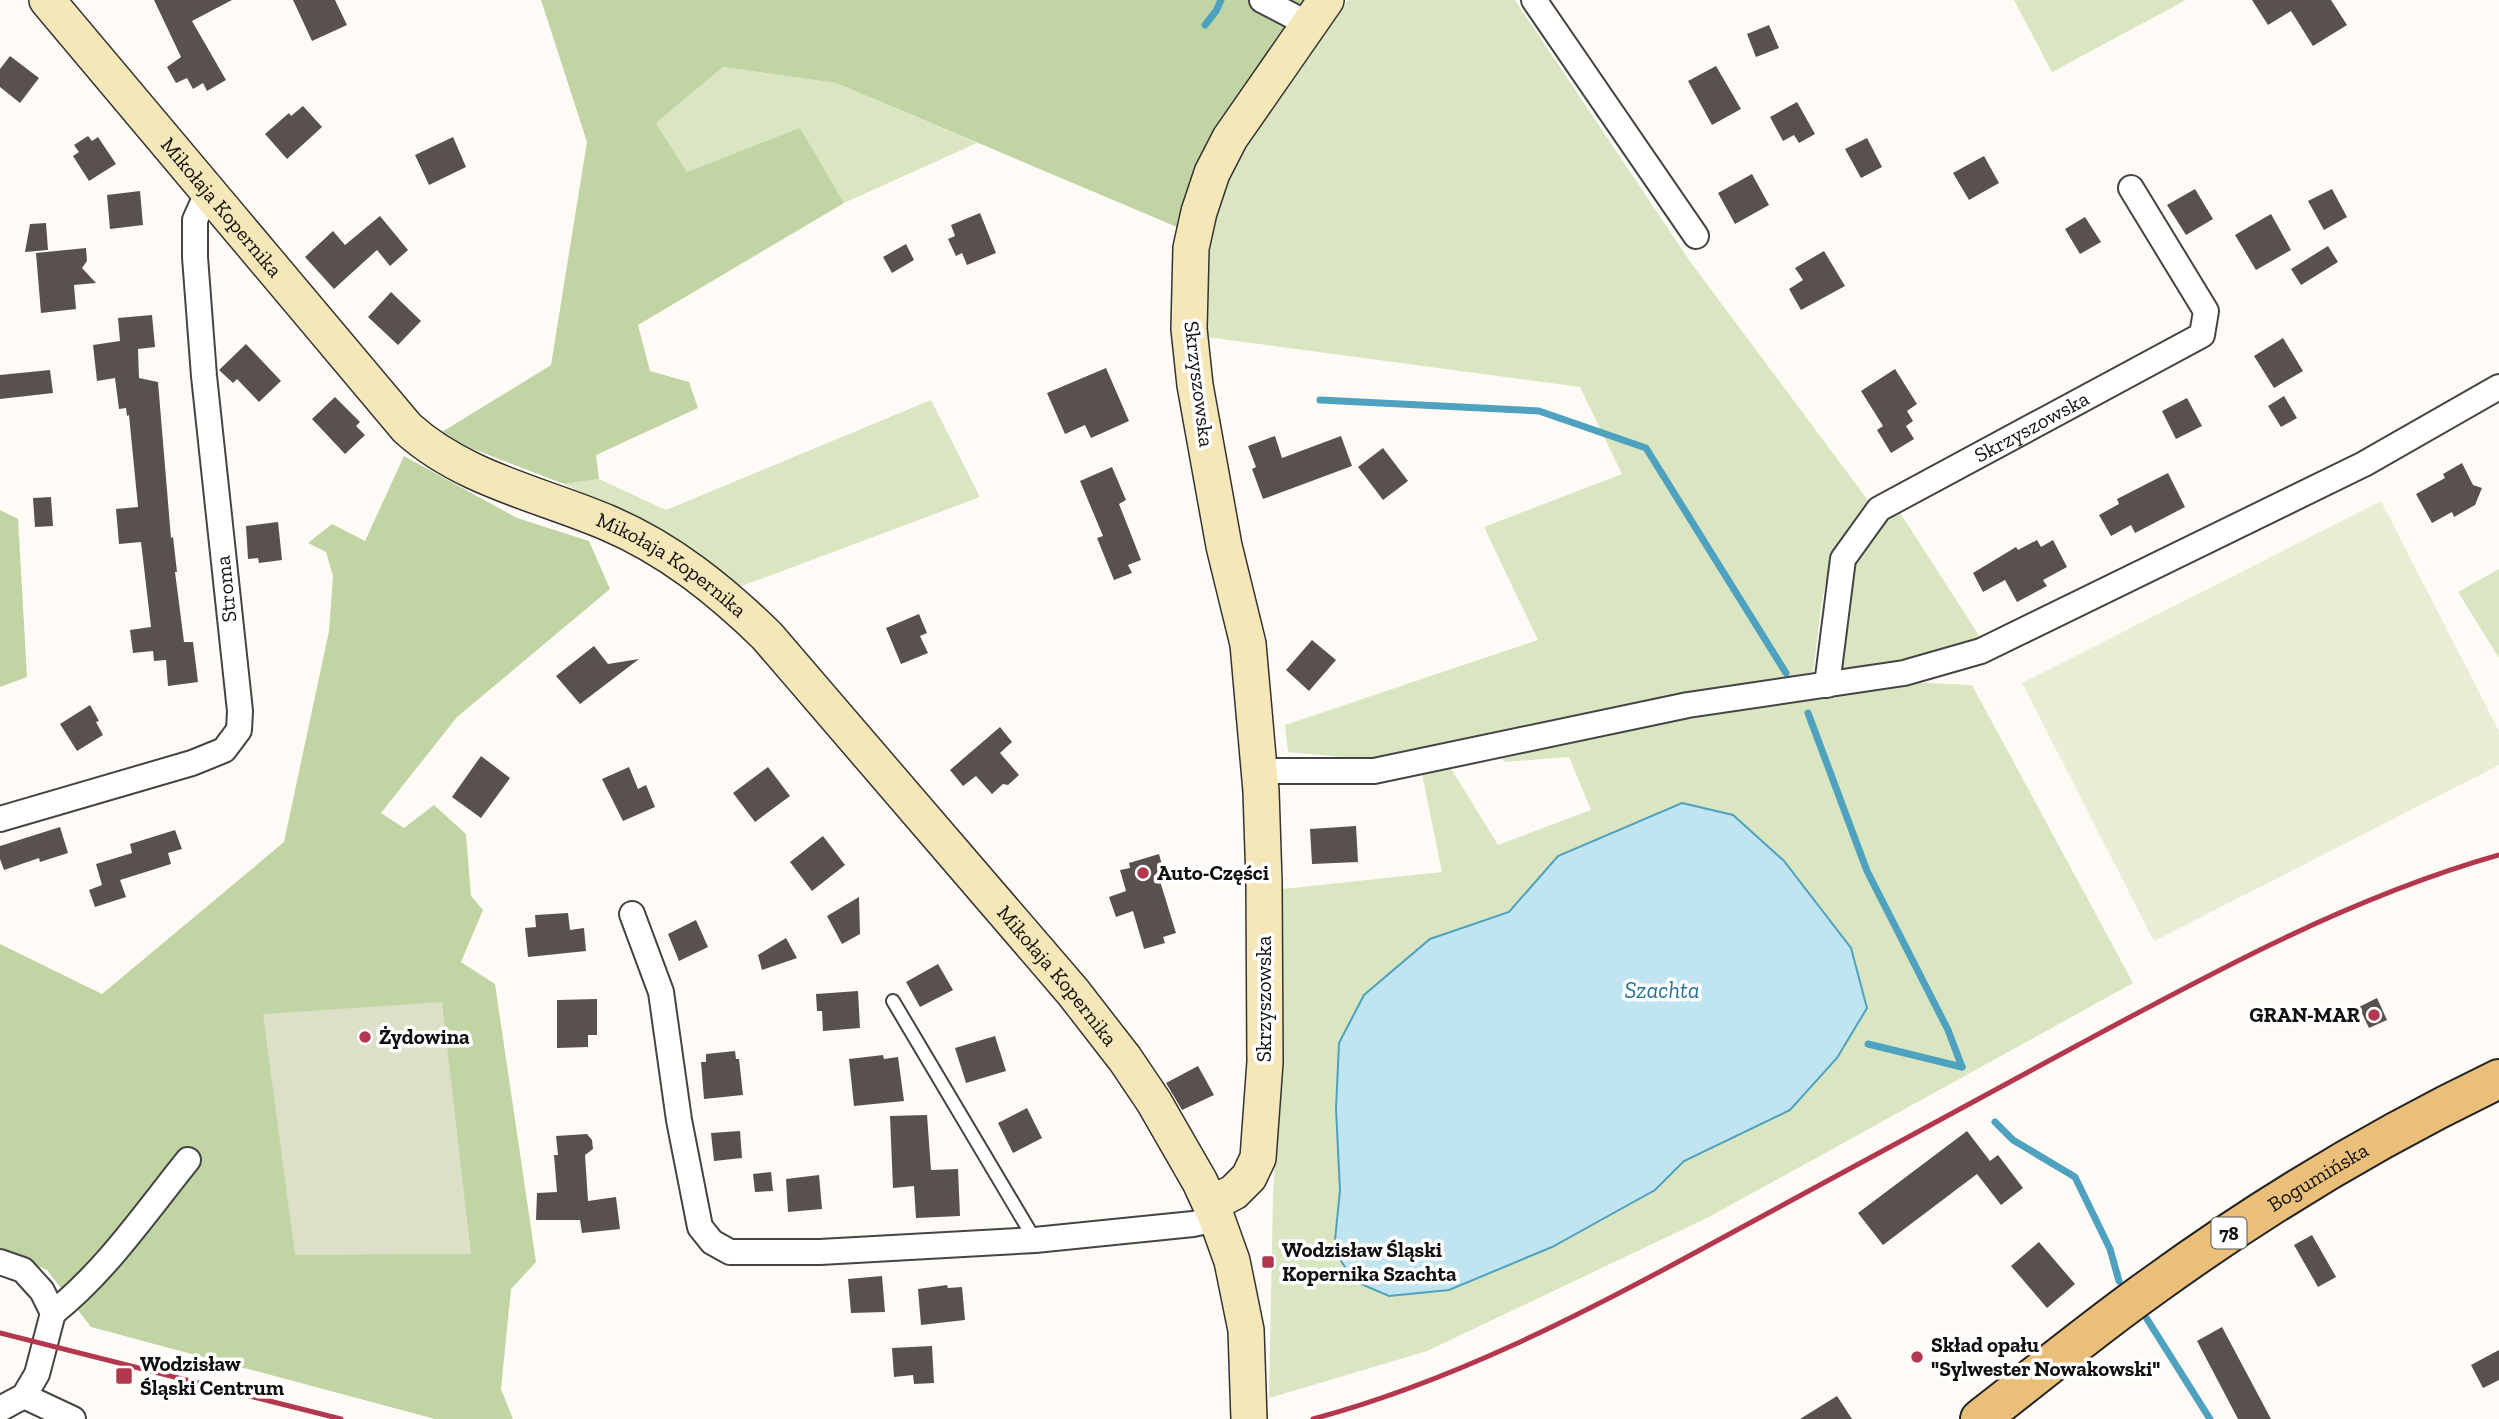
<svg xmlns="http://www.w3.org/2000/svg" width="2499" height="1419" font-family="'Zilla Slab',serif">
<style>
.green{fill:#dae6c2;fill-rule:evenodd}
.forest{fill:#c0d5a3}
.cemetery{fill:#dbe0c7}
.pitch{fill:#e8eed3}
.water{fill:#c0e5f0;stroke:#4ea2bf;stroke-width:2}
.lines{fill:none;stroke-linecap:round;stroke-linejoin:round}
.stream{stroke:#4ea2bf;stroke-width:7}
.building{fill:#59514e}
.lane-casing{stroke:#444;stroke-width:16}
.street-casing{stroke:#444;stroke-width:28}
.secondary-casing{stroke:#333;stroke-width:38}
.primary-casing{stroke:#222;stroke-width:42}
.lane{stroke:#fff;stroke-width:12}
.street{stroke:#fff;stroke-width:24}
.secondary{stroke:#f6e7b8;stroke-width:35}
.primary{stroke:#eabf7a;stroke-width:38}
.rail{stroke:#b3374e;stroke-width:5}
.poi-dot{fill:#b3374e;stroke:#fff;stroke-width:2.5}
.labels{text-anchor:middle;stroke-width:7;stroke-linejoin:round;paint-order:stroke}
.shield{fill:#fff;stroke:#585858;stroke-width:2}
.shield-label{font-size:19px;font-weight:bold;fill:#111}
.street-label{font-size:21px;fill:#111;stroke:#fff}
.poi-label{font-size:21px;font-weight:bold;fill:#111;stroke:#fff;text-anchor:start}
.water-label{font-size:23px;font-style:italic;fill:#267597;stroke:#fff}
</style>
<rect width="100%" height="100%" fill="#fefbf6"/>
<g class="green">
<path d="M 1348,0 L 1515,0 L 1689,260 L 1870,503 L 1832,554 L 1822,601 L 1813,672 L 1684,694 L 1374,760 L 1288,752 L 1285,725 L 1538,640 L 1484,527 L 1622,474 L 1580,387 L 1207,337 L 1206,276 L 1214,226 L 1225,184 L 1242,150 Z"/>
<path d="M 2014,0 L 2186,0 L 2052,72 Z"/>
<path d="M 723,67 L 836,83 L 977,143 L 844,203 L 800,129 L 687,172 L 656,123 Z"/>
<path d="M 931,400 L 980,497 L 739,587 L 653,527 L 564,484 L 599,479 L 666,510 Z"/>
<path d="M 1897,508 L 1980,637 L 1903,664 L 1842,674 C 1844,641 1842,591 1851,560 C 1855,547 1885,515 1897,508 Z"/>
<path d="M 2499,569 L 2499,658 L 2458,592 Z"/>
<path d="M 1908,682 L 1972,685 L 2133,983 L 1709,1217 L 1427,1351 L 1269,1398 L 1273,1195 L 1281,1063 L 1283,889 L 1442,872 L 1421,769 L 1447,762 L 1498,845 L 1591,810 L 1569,757 L 1504,762 L 1498,751 L 1689,712 ZM 1558,856 L 1790,1110 L 1684,1161 L 1655,1190 L 1334,1250 L 1340,1190 L 1336,1110 L 1430,939 L 1509,912 Z"/>
</g>
<g class="forest">
<path d="M 541,0 L 1305,0 L 1277,48 L 1177,227 L 836,83 L 723,67 L 656,123 L 687,172 L 800,128 L 844,203 L 638,325 L 650,371 L 689,382 L 698,408 L 596,455 L 599,479 L 564,484 L 437,435 L 551,365 L 587,142 Z"/>
<path d="M 404,456 L 517,518 L 589,541 L 610,589 L 457,717 L 381,813 L 404,828 L 434,805 L 466,834 L 471,896 L 483,910 L 461,962 L 495,984 L 536,1262 L 511,1289 L 501,1389 L 513,1419 L 435,1419 L 91,1327 L 47,1270 L 0,1249 L 0,944 L 102,994 L 284,842 L 329,631 L 333,576 L 326,552 L 308,543 L 332,524 L 365,541 Z"/>
<path d="M 0,510 L 18,519 L 27,677 L 0,687 Z"/>
</g>
<path class="cemetery" d="M 442,1002 L 471,1254 L 295,1255 L 263,1014 Z"/>
<path class="pitch" d="M 2381,501 L 2499,731 L 2499,765 L 2154,941 L 2022,683 Z"/>
<path class="water" d="M 1682,803 L 1733,815 L 1784,861 L 1851,948 L 1867,1008 L 1837,1058 L 1790,1110 L 1684,1161 L 1655,1190 L 1552,1247 L 1449,1290 L 1389,1296 L 1354,1281 L 1334,1250 L 1340,1190 L 1336,1109 L 1339,1043 L 1364,995 L 1430,939 L 1509,912 L 1558,856 Z"/>
<g class="lines">
<g class="stream">
<path d="M 1205,25 L 1216,11 L 1221,0"/>
<path d="M 1320,400 L 1539,411 L 1646,448 L 1786,673"/>
<path d="M 1808,713 L 1867,871 L 1948,1030 L 1962,1067"/>
<path d="M 1868,1044 L 1962,1067"/>
<path d="M 1995,1122 L 2013,1140 L 2075,1177 L 2110,1249 L 2119,1281"/>
<path d="M 2147,1319 L 2210,1419"/>
</g>
</g>
<g class="building">
<path d="M 154,0 L 232,0 L 192,21 L 226,80 L 207,91 L 203,83 L 193,89 L 187,78 L 176,83 L 167,67 L 181,57 Z"/>
<path d="M 293,0 L 335,0 L 347,25 L 312,41 Z"/>
<path d="M 2252,0 L 2331,0 L 2347,25 L 2313,46 L 2291,11 L 2268,25 Z"/>
<path d="M 1769,25 L 1779,48 L 1756,57 L 1747,34 Z"/>
<path d="M 10,56 L 39,78 L 20,103 L 0,87 L 0,69 Z"/>
<path d="M 1716,66 L 1741,109 L 1712,125 L 1688,81 Z"/>
<path d="M 1797,102 L 1815,134 L 1799,143 L 1794,135 L 1783,141 L 1770,117 Z"/>
<path d="M 303,106 L 322,127 L 287,159 L 265,134 L 289,113 L 291,116 Z"/>
<path d="M 88,136 L 92,141 L 98,137 L 116,164 L 89,181 L 73,156 L 79,152 L 74,145 Z"/>
<path d="M 453,137 L 466,167 L 429,185 L 415,155 Z"/>
<path d="M 1867,138 L 1882,167 L 1861,178 L 1845,149 Z"/>
<path d="M 1984,156 L 1999,183 L 1969,200 L 1953,173 Z"/>
<path d="M 1752,174 L 1769,205 L 1735,224 L 1718,193 Z"/>
<path d="M 2195,189 L 2213,219 L 2186,235 L 2167,205 Z"/>
<path d="M 2332,189 L 2347,217 L 2324,230 L 2308,201 Z"/>
<path d="M 140,191 L 143,225 L 110,229 L 107,195 Z"/>
<path d="M 980,213 L 996,253 L 967,265 L 962,253 L 956,256 L 948,239 L 955,236 L 951,225 Z"/>
<path d="M 2271,214 L 2291,250 L 2256,270 L 2235,235 Z"/>
<path d="M 380,216 L 408,250 L 390,266 L 377,250 L 334,289 L 305,257 L 333,231 L 345,245 Z"/>
<path d="M 2085,217 L 2101,242 L 2080,254 L 2065,229 Z"/>
<path d="M 46,223 L 48,250 L 25,252 L 30,224 Z"/>
<path d="M 906,244 L 914,260 L 892,273 L 883,257 Z"/>
<path d="M 2328,246 L 2338,262 L 2301,285 L 2291,269 Z"/>
<path d="M 86,248 L 87,261 L 82,268 L 96,283 L 74,285 L 76,309 L 41,313 L 36,253 Z"/>
<path d="M 1824,251 L 1845,286 L 1801,310 L 1789,289 L 1803,280 L 1795,268 Z"/>
<path d="M 391,292 L 421,321 L 398,345 L 368,317 Z"/>
<path d="M 152,315 L 155,347 L 138,349 L 139,378 L 158,382 L 171,538 L 173,537 L 177,572 L 175,572 L 184,642 L 193,642 L 198,682 L 168,686 L 166,660 L 154,661 L 153,651 L 133,653 L 130,630 L 151,627 L 141,542 L 119,544 L 116,509 L 138,507 L 129,415 L 127,416 L 126,408 L 119,409 L 115,378 L 97,381 L 93,345 L 120,341 L 118,318 Z"/>
<path d="M 2283,338 L 2303,371 L 2274,388 L 2254,356 Z"/>
<path d="M 246,344 L 281,381 L 259,402 L 237,379 L 233,383 L 219,370 Z"/>
<path d="M 1106,368 L 1129,421 L 1091,438 L 1085,425 L 1065,434 L 1047,393 Z"/>
<path d="M 1895,369 L 1917,404 L 1907,411 L 1913,421 L 1906,426 L 1914,439 L 1891,453 L 1877,430 L 1883,426 L 1861,391 Z"/>
<path d="M 50,370 L 53,393 L 0,399 L 0,375 Z"/>
<path d="M 2284,396 L 2297,418 L 2281,427 L 2268,406 Z"/>
<path d="M 335,397 L 360,422 L 356,426 L 365,435 L 345,454 L 312,419 Z"/>
<path d="M 2187,398 L 2202,426 L 2176,439 L 2162,411 Z"/>
<path d="M 1275,436 L 1282,458 L 1341,436 L 1352,466 L 1263,499 L 1252,469 L 1256,467 L 1248,446 Z"/>
<path d="M 1383,448 L 1408,481 L 1383,500 L 1358,467 Z"/>
<path d="M 2462,463 L 2473,485 L 2482,488 L 2475,505 L 2454,517 L 2452,512 L 2432,523 L 2416,494 L 2445,478 L 2443,474 Z"/>
<path d="M 1112,467 L 1126,500 L 1119,504 L 1141,560 L 1128,565 L 1132,573 L 1114,580 L 1097,538 L 1103,536 L 1080,481 Z"/>
<path d="M 2168,473 L 2185,507 L 2135,533 L 2131,525 L 2111,536 L 2099,515 L 2119,504 L 2117,499 Z"/>
<path d="M 51,497 L 53,526 L 35,527 L 33,498 Z"/>
<path d="M 278,522 L 282,560 L 259,563 L 258,558 L 248,559 L 246,526 Z"/>
<path d="M 2037,540 L 2041,547 L 2053,540 L 2067,567 L 2043,580 L 2047,586 L 2017,602 L 2005,580 L 1983,592 L 1973,573 L 2016,547 L 2018,550 Z"/>
<path d="M 919,614 L 927,633 L 920,636 L 928,653 L 901,664 L 886,628 Z"/>
<path d="M 1312,640 L 1336,660 L 1309,691 L 1286,670 Z"/>
<path d="M 594,646 L 608,664 L 639,659 L 580,704 L 556,676 Z"/>
<path d="M 90,705 L 99,721 L 96,722 L 103,735 L 77,751 L 60,724 Z"/>
<path d="M 1000,727 L 1012,742 L 1000,753 L 1019,775 L 1008,785 L 1003,784 L 992,794 L 976,776 L 963,786 L 950,770 Z"/>
<path d="M 481,756 L 510,778 L 481,818 L 452,797 Z"/>
<path d="M 629,767 L 638,789 L 646,785 L 655,807 L 623,821 L 602,779 Z"/>
<path d="M 768,767 L 790,796 L 755,822 L 733,793 Z"/>
<path d="M 1356,826 L 1358,862 L 1312,864 L 1310,829 Z"/>
<path d="M 60,827 L 68,853 L 40,862 L 39,858 L 4,870 L 0,859 L 0,846 Z"/>
<path d="M 175,830 L 182,849 L 168,853 L 171,864 L 120,880 L 126,897 L 95,907 L 89,890 L 102,885 L 96,864 L 132,853 L 130,844 Z"/>
<path d="M 823,836 L 845,865 L 812,891 L 790,862 Z"/>
<path d="M 1159,854 L 1165,876 L 1159,878 L 1176,933 L 1163,937 L 1165,943 L 1144,949 L 1133,911 L 1116,917 L 1109,897 L 1126,891 L 1120,870 L 1130,868 L 1129,863 Z"/>
<path d="M 859,897 L 860,934 L 842,944 L 827,916 Z"/>
<path d="M 568,913 L 570,930 L 584,928 L 586,951 L 528,957 L 525,928 L 536,927 L 535,915 Z"/>
<path d="M 696,920 L 708,947 L 679,961 L 668,934 Z"/>
<path d="M 786,938 L 797,958 L 762,970 L 758,955 Z"/>
<path d="M 938,964 L 953,990 L 920,1007 L 906,982 Z"/>
<path d="M 858,991 L 860,1028 L 823,1031 L 822,1011 L 817,1011 L 816,994 Z"/>
<path d="M 2377,998 L 2387,1020 L 2369,1028 L 2359,1007 Z"/>
<path d="M 597,999 L 597,1035 L 588,1035 L 588,1047 L 557,1048 L 557,1000 Z"/>
<path d="M 995,1036 L 1006,1071 L 966,1083 L 955,1048 Z"/>
<path d="M 735,1051 L 736,1059 L 739,1059 L 743,1095 L 704,1099 L 701,1062 L 706,1062 L 706,1054 Z"/>
<path d="M 883,1055 L 884,1059 L 898,1057 L 904,1101 L 854,1106 L 849,1059 Z"/>
<path d="M 1198,1066 L 1214,1095 L 1182,1110 L 1166,1083 Z"/>
<path d="M 1027,1108 L 1042,1138 L 1013,1153 L 998,1123 Z"/>
<path d="M 927,1115 L 931,1170 L 958,1169 L 960,1216 L 916,1218 L 914,1186 L 893,1188 L 890,1116 Z"/>
<path d="M 740,1131 L 742,1158 L 714,1161 L 711,1133 Z"/>
<path d="M 1967,1131 L 1990,1161 L 1998,1155 L 2023,1188 L 2001,1205 L 1977,1174 L 1883,1245 L 1858,1213 Z"/>
<path d="M 587,1134 L 592,1140 L 593,1149 L 585,1155 L 588,1201 L 616,1197 L 620,1229 L 582,1233 L 580,1220 L 536,1220 L 537,1193 L 557,1192 L 554,1155 L 558,1155 L 556,1136 Z"/>
<path d="M 771,1172 L 773,1191 L 755,1192 L 753,1174 Z"/>
<path d="M 819,1175 L 822,1209 L 788,1212 L 786,1179 Z"/>
<path d="M 2312,1235 L 2336,1277 L 2318,1287 L 2294,1245 Z"/>
<path d="M 2039,1242 L 2075,1284 L 2047,1308 L 2011,1266 Z"/>
<path d="M 882,1276 L 885,1312 L 851,1313 L 848,1279 Z"/>
<path d="M 947,1285 L 948,1288 L 962,1287 L 965,1320 L 921,1325 L 918,1289 Z"/>
<path d="M 2222,1327 L 2271,1419 L 2238,1419 L 2197,1341 Z"/>
<path d="M 932,1346 L 934,1383 L 914,1384 L 913,1375 L 894,1377 L 892,1348 Z"/>
<path d="M 2499,1350 L 2499,1380 L 2483,1388 L 2471,1365 Z"/>
<path d="M 1837,1396 L 1852,1419 L 1800,1419 Z"/>
</g>
<g class="lines">
<defs>
<path id="lane" d="M 893,1001 L 1035,1240"/>
<g id="street">
<path d="M 1262,0 L 1308,24"/>
<path d="M 1534,0 L 1696,236"/>
<path id="s1" d="M 1827,685 L 1843,559 L 1879,509 L 2202,335 L 2206,311 L 2131,188"/>
<path d="M 1260,771 L 1374,771 L 1688,705 L 1904,673 L 1981,651 L 2364,464 L 2499,387"/>
<path d="M 0,819 L 192,763 L 224,750 L 239,730 L 240,711 L 204,376 L 195,257 L 195,220 L 208,191"/>
<path d="M 632,914 L 661,992 L 679,1120 L 700,1227 L 712,1242 L 730,1252 L 820,1252 L 1035,1240 L 1193,1224 L 1217,1219"/>
<path d="M 0,1262 L 23,1270 L 42,1291 L 53,1313"/>
<path d="M 53,1313 C 106,1271 146,1212 188,1160"/>
<path d="M 24,1396 L 73,1419"/>
<path d="M 0,1409 L 24,1396 L 37,1374 L 53,1313"/>
</g>
<g id="secondary">
<path id="s2" d="M 47,0 L 407,428 C 463,479 540,494 608,523 C 669,549 720,590 767,636 L 1073,992 L 1125,1059 L 1154,1102 L 1200,1182 L 1217,1219 L 1232,1261 L 1246,1330 L 1249,1419"/>
<path d="M 1211,1204 L 1234,1192 L 1249,1177 L 1258,1158 L 1265,1062 L 1264,882 L 1261,791 L 1248,644 L 1224,546 L 1195,385 L 1189,329 L 1191,248 L 1199,212 L 1212,173 L 1230,138 L 1326,0"/>
</g>
<g id="primary">
<path id="s3" d="M 1980,1419 C 2037,1375 2094,1328 2153,1286 C 2262,1207 2378,1137 2499,1079"/>
</g>
</defs>
<use href="#lane" class="lane-casing"/>
<use href="#street" class="street-casing"/>
<use href="#secondary" class="secondary-casing"/>
<use href="#primary" class="primary-casing"/>
<use href="#lane" class="lane"/>
<use href="#street" class="street"/>
<use href="#secondary" class="secondary"/>
<use href="#primary" class="primary"/>
<g class="rail">
<path d="M 0,1333 L 341,1419"/>
<path d="M 1313,1419 C 1450,1382 1577,1317 1700,1250 C 1826,1182 1952,1113 2078,1045 C 2213,972 2351,897 2499,855"/>
</g>
</g>
<g class="poi-dot">
<circle cx="1143" cy="873" r="7"/>
<circle cx="2374" cy="1015" r="7"/>
<circle cx="365" cy="1037" r="7"/>
<rect x="1261" y="1255" width="14" height="14" rx="3.5"/>
<circle cx="1917" cy="1357" r="7"/>
<rect x="115" y="1367" width="18" height="18" rx="3.5"/>
</g>
<g class="labels">
<rect class="shield" x="2211.5" y="1217.5" width="35" height="31" rx="5"/>
<g class="shield-label">
<text x="2229" y="1240">78</text>
</g>
<g class="street-label">
<text dy="7" stroke="none"><textPath href="#s2" startOffset="271">Mikołaja Kopernika</textPath></text>
<text transform="translate(1199 384) rotate(83)" y="7">Skrzyszowska</text>
<text dy="7" stroke="none"><textPath href="#s1" startOffset="362">Skrzyszowska</textPath></text>
<text dy="7" stroke="none"><textPath href="#s2" startOffset="859">Mikołaja Kopernika</textPath></text>
<text transform="translate(226 589) rotate(-96)" y="7">Stroma</text>
<text dy="7" stroke="none"><textPath href="#s2" startOffset="1426">Mikołaja Kopernika</textPath></text>
<text transform="translate(1264 999) rotate(-90)" y="7">Skrzyszowska</text>
<text dy="7" stroke="none"><textPath href="#s3" startOffset="416">Bogumińska</textPath></text>
</g>
<g class="poi-label">
<text x="1157" y="880">Auto-Części</text>
<text x="2360" y="1022" text-anchor="end">GRAN-MAR</text>
<text x="379" y="1044">Żydowina</text>
<text x="1282" y="1257">Wodzisław Śląski<tspan x="1282" dy="24">Kopernika Szachta</tspan></text>
<text x="1931" y="1352">Skład opału<tspan x="1931" dy="24">"Sylwester Nowakowski"</tspan></text>
<text x="140" y="1371">Wodzisław<tspan x="140" dy="24">Śląski Centrum</tspan></text>
</g>
<g class="water-label">
<text x="1662" y="998">Szachta</text>
</g>
</g>
</svg>
